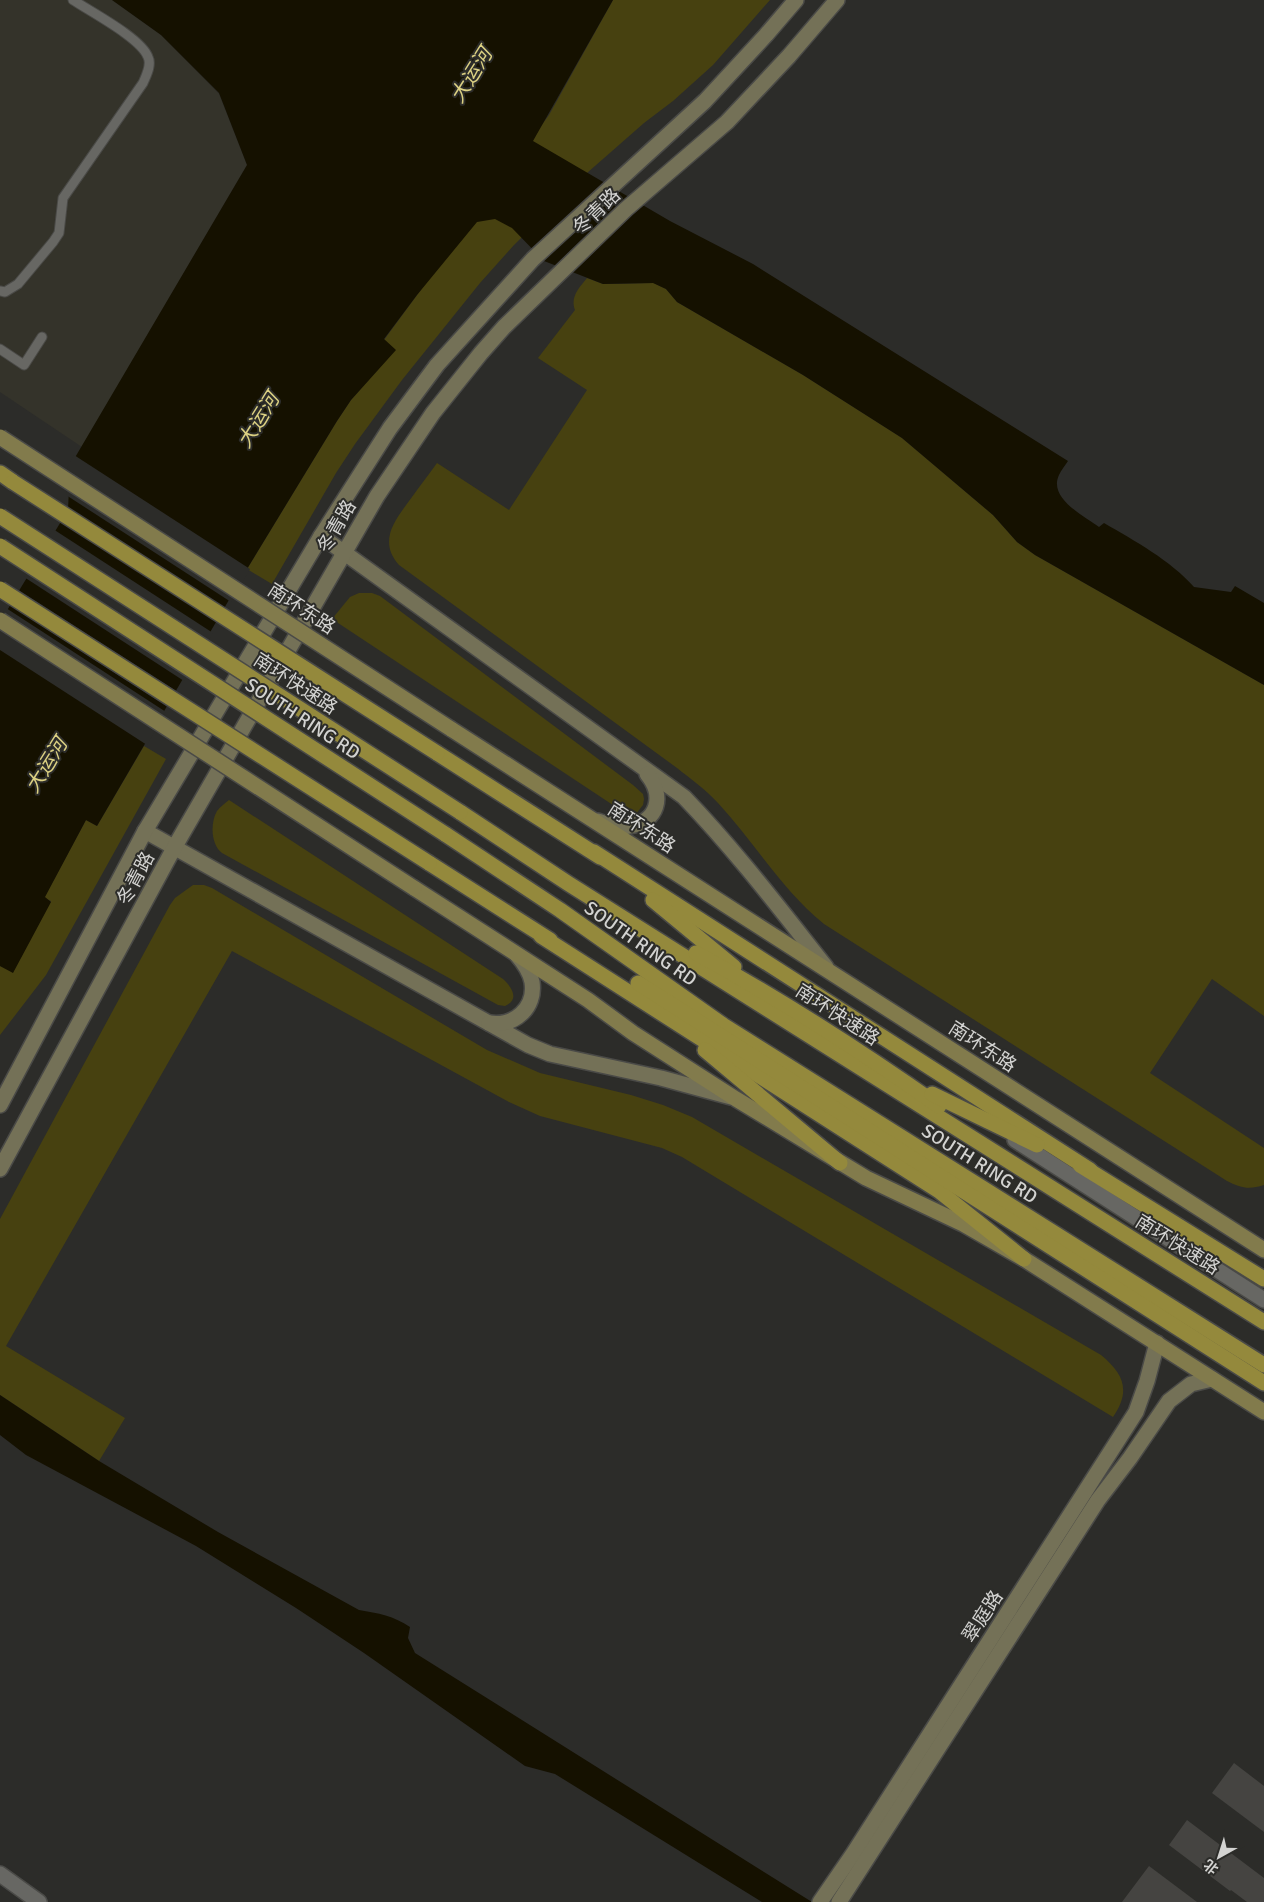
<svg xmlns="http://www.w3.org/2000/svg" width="1264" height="1902" font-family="Signika,'Noto Sans SC',sans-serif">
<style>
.built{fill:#34332a}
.green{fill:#474110}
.water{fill:#151100}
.pier{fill:#2c2c29}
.building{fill:#454441}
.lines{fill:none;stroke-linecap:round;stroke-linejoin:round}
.lane-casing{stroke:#4a4a47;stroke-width:11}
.street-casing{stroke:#4a4a47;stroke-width:18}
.secondary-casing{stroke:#4a4a47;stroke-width:18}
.primary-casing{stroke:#4a4a47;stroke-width:18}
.highway-casing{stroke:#4a4a47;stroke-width:18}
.lane{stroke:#676763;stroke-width:9}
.street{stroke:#676763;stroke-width:15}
.secondary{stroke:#747157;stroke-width:15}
.primary{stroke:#827b4c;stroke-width:15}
.highway{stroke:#94893c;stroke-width:15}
.primary-bridge-casing{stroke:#4a4a47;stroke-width:18;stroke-linecap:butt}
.highway-bridge-casing{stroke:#4a4a47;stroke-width:18;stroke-linecap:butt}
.primary-bridge{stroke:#827b4c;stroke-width:15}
.highway-bridge{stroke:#94893c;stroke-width:15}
.labels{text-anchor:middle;stroke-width:4;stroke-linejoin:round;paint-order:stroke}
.street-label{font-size:19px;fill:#d3d3d1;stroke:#2c2c29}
.water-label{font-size:20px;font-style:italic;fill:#dbd082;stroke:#2c2c29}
</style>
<rect width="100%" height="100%" fill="#2c2c29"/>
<path class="built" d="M 0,0 L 112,0 L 161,35 L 219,94 L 247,165 L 82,447 L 0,392 Z"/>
<g class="green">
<path d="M 613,0 L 770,0 L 713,65 L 673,101 L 644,123 L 587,173 L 514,245 L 480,283 L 402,380 L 355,444 L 336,473 L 272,584 L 247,569 L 337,421 L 351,400 L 395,350 L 384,340 L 549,115 Z"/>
<path d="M 587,278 L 603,284 L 654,283 L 666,289 L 677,302 L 803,375 L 902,438 L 993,515 L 1017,542 L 1035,555 L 1264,685 L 1264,1016 L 1212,979 L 1150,1073 L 1264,1148 L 1264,1185 C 1249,1190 1241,1188 1227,1181 L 824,924 C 782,890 755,843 718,803 C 706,790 691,779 677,768 L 399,565 C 377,540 396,519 412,497 C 420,486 429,474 437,463 L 509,510 L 587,390 L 538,358 L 575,310 C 570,297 579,288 587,278 Z"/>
<path d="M 359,593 L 372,593 L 380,596 L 633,785 L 643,794 L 644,799 L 643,805 L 636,814 L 625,813 L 332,619 L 350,597 Z"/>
<path d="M 144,746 L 166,759 L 46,975 L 0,1035 L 0,966 L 13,972 L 51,901 L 44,898 L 86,820 L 97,826 Z"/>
<path d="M 229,800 L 503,979 C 512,987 520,1000 505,1006 L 498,1005 L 222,853 C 211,845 210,823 217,811 C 220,807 225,803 229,800 Z"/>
<path d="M 193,885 L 204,885 L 212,888 L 487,1050 L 540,1073 L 631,1095 L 663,1105 L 692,1117 L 1101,1355 C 1124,1374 1131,1391 1113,1417 L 682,1157 L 662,1148 L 540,1116 L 509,1102 L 232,951 L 6,1346 L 125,1418 L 99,1461 L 0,1395 L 0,1219 L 170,905 L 175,898 Z"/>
</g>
<g class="water">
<path d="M 112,0 L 613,0 L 533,141 L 670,221 L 753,264 L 1068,461 C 1065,466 1061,470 1059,475 C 1048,498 1084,516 1099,527 L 1104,523 C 1135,541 1170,560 1194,587 L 1231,592 L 1235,586 L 1264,603 L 1264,685 L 1035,555 L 1017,542 L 993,515 L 902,438 L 803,375 L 677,302 L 666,289 L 653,283 L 603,284 L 544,261 L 512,228 L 495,219 L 477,222 L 417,295 L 384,339 L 396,350 L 351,400 L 337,421 L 247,569 L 97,826 L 86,820 L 45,897 L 51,902 L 13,973 L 0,966 L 0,622 L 68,510 L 70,466 L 247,165 L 219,93 L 161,35 Z"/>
<path d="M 0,1395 L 99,1461 L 218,1532 L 359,1610 C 378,1613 394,1616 410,1627 L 408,1638 L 415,1653 L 812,1902 L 762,1902 L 555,1774 L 525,1766 L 364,1653 L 296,1608 L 196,1546 L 26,1455 L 0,1435 Z"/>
</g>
<g class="pier">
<path d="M 74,455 L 250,569 L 231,602 L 66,495 L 68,466 Z"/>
<path d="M 53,529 L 213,633 L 184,681 L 24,577 Z"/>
<path d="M 17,589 L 178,692 L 169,708 L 8,604 Z"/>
<path d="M 6,608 L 166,712 L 147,745 L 0,650 L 0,617 Z"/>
</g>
<g class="building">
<path d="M 1234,1763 L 1264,1786 L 1264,1832 L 1212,1793 Z"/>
<path d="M 1187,1820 L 1264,1878 L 1264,1902 L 1247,1902 L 1231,1890 L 1230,1891 L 1169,1845 Z"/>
<path d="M 1149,1866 L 1197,1902 L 1122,1902 Z"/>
</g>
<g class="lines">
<defs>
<g id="lane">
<path d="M 0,291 L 5,292 L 18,284 L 53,242 L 59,233 L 63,198 L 143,83 C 146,76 152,65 148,57 C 141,38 91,12 73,0"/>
<path d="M 0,349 L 24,365 L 42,337"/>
</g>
<g id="street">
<path d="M 1015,1140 L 1264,1300"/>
<path d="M 0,1874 L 39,1902"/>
</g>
<g id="secondary">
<path d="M 321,536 L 684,797 C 736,851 780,909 826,967"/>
<path d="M 598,821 C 608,825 618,828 629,826 C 658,822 665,796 647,774"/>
<path d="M 145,831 L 528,1045 L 550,1054 L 661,1078 L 731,1097"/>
<path d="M 489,1023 C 514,1027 536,1008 532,982 C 530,971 524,963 517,955"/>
<path d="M 0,1105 L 145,831 L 321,536 L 390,428 L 437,365 L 533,259 L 705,101 L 766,35 L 796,0"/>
<path d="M 0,1169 L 174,848 L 377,496 L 433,413 L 481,353 L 504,327 L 626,209 L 727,122 L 789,56 L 837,0"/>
<path d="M 820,1902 L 853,1854 L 1136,1412 L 1147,1381 L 1157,1343"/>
<path d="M 839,1902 L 1098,1500 L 1130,1458 L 1169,1401 L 1191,1384 L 1212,1379"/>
</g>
<g id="primary">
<path d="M 451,729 L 1264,1250"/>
<path d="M 414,888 L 588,1000 L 633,1033 L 736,1099 L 866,1178 L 963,1224 L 1024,1259 L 1264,1412"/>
</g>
<g id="highway">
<path d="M 0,473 L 13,482"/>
<path d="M 437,753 L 600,857"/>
<path d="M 460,812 L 569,884 L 1264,1322"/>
<path d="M 445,834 L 560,910 L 723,1025 L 1264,1365"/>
<path d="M 594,852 L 1090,1170"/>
<path d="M 429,863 L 550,940"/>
<path d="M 653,900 L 734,967"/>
<path d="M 541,936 L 939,1191 L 1024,1259"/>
<path d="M 696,953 C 780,999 861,1051 939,1106"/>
<path d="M 638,983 L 1264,1383"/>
<path d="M 705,1050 L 840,1163"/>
<path d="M 932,1094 L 1037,1145"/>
<path d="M 1080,1165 L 1264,1279"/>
</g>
</defs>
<use href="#lane" class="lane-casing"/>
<use href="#street" class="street-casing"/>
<use href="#secondary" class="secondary-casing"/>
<use href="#primary" class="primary-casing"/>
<use href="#highway" class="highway-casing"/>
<use href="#lane" class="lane"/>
<use href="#street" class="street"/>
<use href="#secondary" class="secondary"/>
<use href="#primary" class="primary"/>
<use href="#highway" class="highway"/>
<defs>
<g id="primary-bridge">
<path d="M 0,437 L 451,729"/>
<path d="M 0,620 L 414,888"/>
</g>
<g id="highway-bridge">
<path d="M 13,482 L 437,753"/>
<path d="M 0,516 L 460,812"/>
<path d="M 0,546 L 445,834"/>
<path d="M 0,589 L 429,863"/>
</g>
</defs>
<use href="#primary-bridge" class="primary-bridge-casing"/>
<use href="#highway-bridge" class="highway-bridge-casing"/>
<use href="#primary-bridge" class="primary-bridge"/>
<use href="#highway-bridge" class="highway-bridge"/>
</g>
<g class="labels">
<g class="street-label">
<text transform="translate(596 211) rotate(-44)" y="7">冬青路</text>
<text transform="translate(336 526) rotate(-60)" y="7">冬青路</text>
<text transform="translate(302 608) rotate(33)" y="7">南环东路</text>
<text transform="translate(296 683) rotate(33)" y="7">南环快速路</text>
<text transform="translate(303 718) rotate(33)" y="7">SOUTH RING RD</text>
<text transform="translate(642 827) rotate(33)" y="7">南环东路</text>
<text transform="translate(135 878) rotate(-62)" y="7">冬青路</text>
<text transform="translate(641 943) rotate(35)" y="7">SOUTH RING RD</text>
<text transform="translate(838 1014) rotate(33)" y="7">南环快速路</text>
<text transform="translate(983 1046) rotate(33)" y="7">南环东路</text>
<text transform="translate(980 1163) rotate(32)" y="7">SOUTH RING RD</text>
<text transform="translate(1178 1244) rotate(32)" y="7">南环快速路</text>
<text transform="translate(982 1616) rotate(-57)" y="7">翠庭路</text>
</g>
<g class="water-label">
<text transform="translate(471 75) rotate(-58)" y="7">大运河</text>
<text transform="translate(258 420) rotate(-58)" y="7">大运河</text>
<text transform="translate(46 765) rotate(-58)" y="7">大运河</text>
</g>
</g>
<g transform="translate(1219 1857) rotate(219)" stroke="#2c2c29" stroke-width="4" paint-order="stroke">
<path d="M0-4L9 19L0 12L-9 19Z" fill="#d3d3d1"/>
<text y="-8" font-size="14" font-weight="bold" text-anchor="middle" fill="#d3d3d1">北</text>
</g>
</svg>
